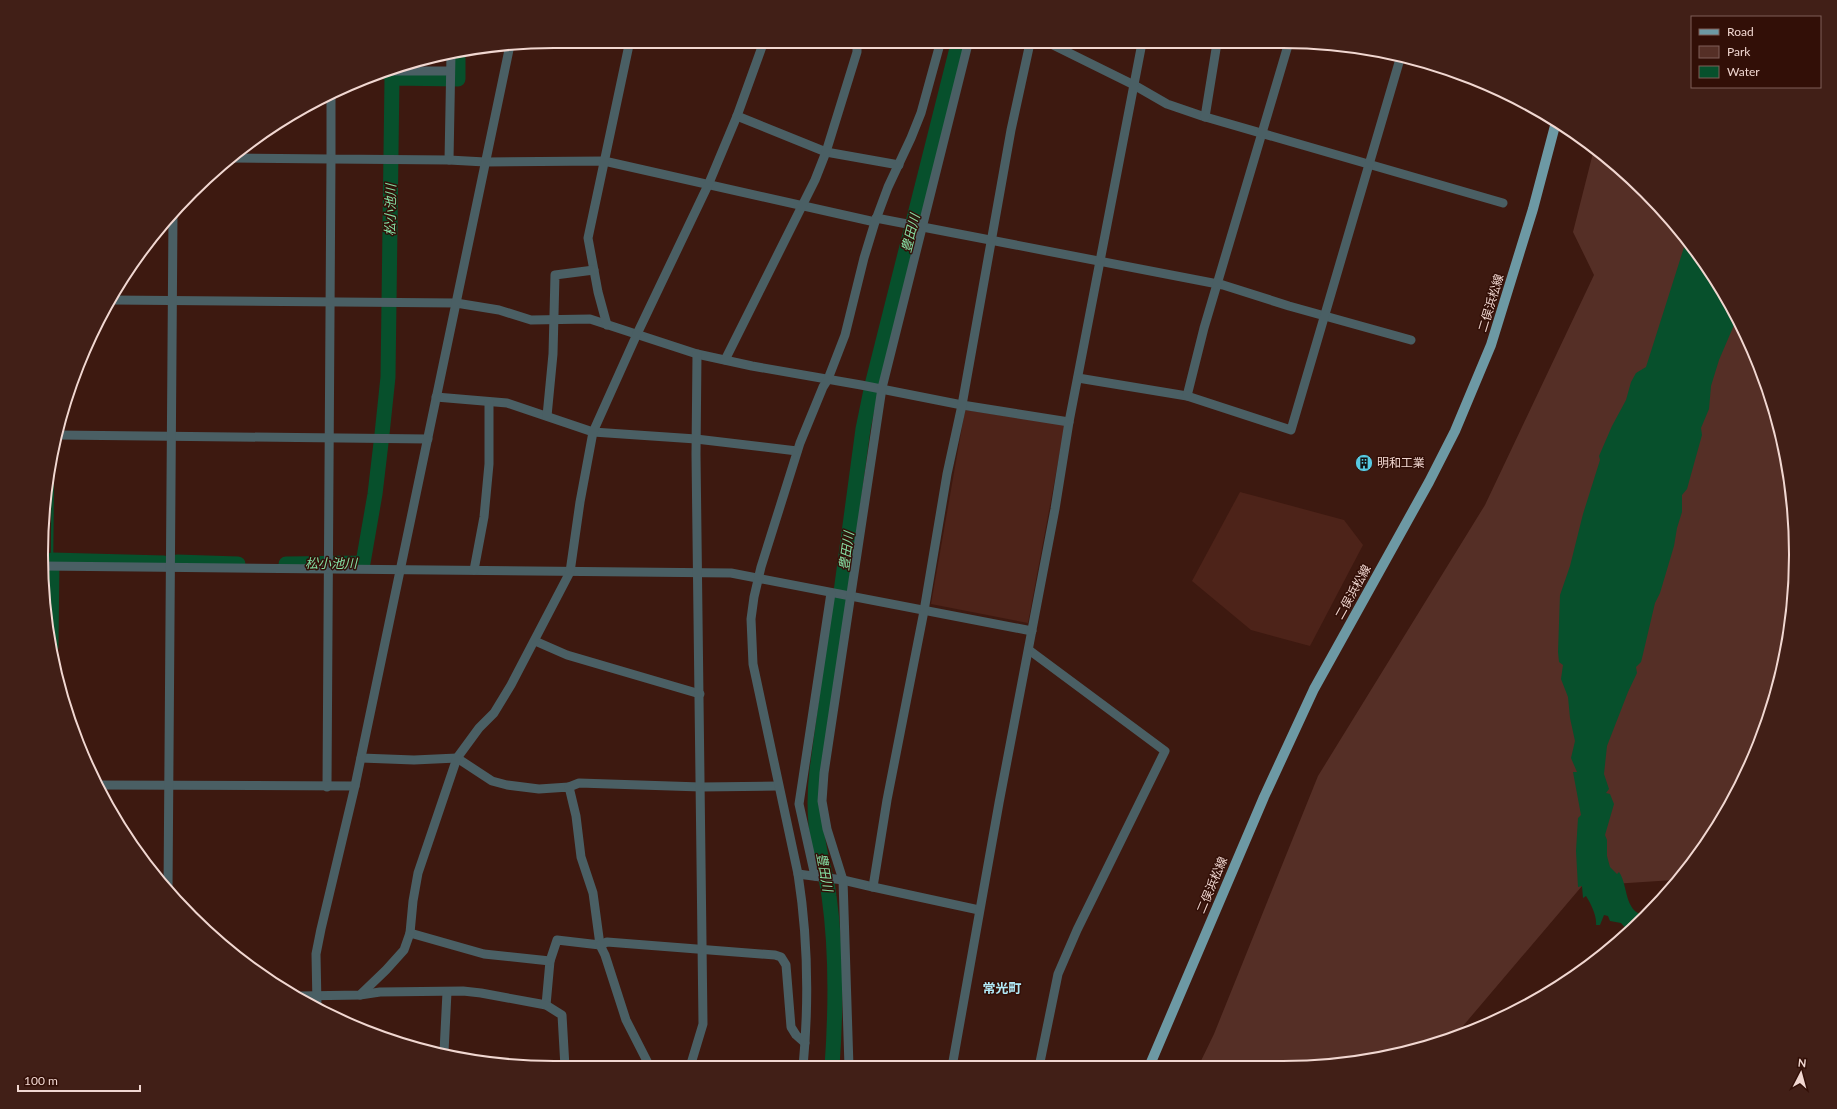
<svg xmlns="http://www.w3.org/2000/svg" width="1837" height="1109" font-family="Lato,'Noto Sans JP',sans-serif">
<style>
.built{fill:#4d2319}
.green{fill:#552f26}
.water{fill:#07502c}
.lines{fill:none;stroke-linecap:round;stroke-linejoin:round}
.stream{stroke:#07502c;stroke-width:2.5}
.river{stroke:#07502c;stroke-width:15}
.minor{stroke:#4a5f64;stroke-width:9}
.major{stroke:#6d99a4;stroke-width:10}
.labels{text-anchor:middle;stroke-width:3;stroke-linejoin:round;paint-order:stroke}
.street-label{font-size:12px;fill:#f1d7d1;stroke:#320f07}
.poi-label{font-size:12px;fill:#f1d7d1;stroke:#320f07;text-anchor:start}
.water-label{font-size:13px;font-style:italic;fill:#85e0a5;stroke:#320f07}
.neighbourhood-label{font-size:13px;font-weight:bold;fill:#b2eaf8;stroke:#320f07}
.rim{fill:none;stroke:#f1d7d1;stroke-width:2}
</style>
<rect width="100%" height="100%" fill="#3d1910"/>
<g class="built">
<path d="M 965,410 L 1065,425 L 1028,623 L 931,604 Z"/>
<path d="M 1240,492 L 1344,520 L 1363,545 L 1310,646 L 1251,630 L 1192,581 Z"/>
</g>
<path class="green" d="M 1594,149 L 1646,192 L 1710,269 L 1757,358 L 1786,455 L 1796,555 L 1786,655 L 1757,751 L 1709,840 L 1674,880 L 1582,886 L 1457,1033 L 1416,1050 L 1316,1067 L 1198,1067 L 1214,1034 L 1318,776 L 1485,505 L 1594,275 L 1573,232 Z"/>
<path class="water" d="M 1686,241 L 1710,269 L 1734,316 L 1734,325 L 1719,360 L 1711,386 L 1709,409 L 1701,428 L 1702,435 L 1687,489 L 1682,495 L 1682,512 L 1677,528 L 1674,546 L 1660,593 L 1655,603 L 1643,654 L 1641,662 L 1636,667 L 1637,673 L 1628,692 L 1607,746 L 1604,774 L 1609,789 L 1606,793 L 1610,794 L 1614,804 L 1605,835 L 1607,840 L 1607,856 L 1610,867 L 1617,874 L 1619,872 C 1628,884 1624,912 1644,915 L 1629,932 L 1621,923 L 1610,921 L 1608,916 L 1604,915 L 1600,925 L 1596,925 C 1597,916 1591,904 1586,896 L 1583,898 L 1582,886 L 1578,887 L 1576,851 L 1578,818 L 1581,815 L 1573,772 L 1577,772 L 1571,758 L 1575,741 L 1570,718 L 1568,697 L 1561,679 L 1563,665 L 1559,662 L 1558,652 L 1560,595 L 1570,566 L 1583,514 L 1600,460 L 1599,456 L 1612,426 L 1626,400 L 1631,382 L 1636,373 L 1646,367 Z"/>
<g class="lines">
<g class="stream">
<path d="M 366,78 L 392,78"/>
<path d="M 52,560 L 53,456"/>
</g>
<g class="river">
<path d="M 382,434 L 388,377 L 392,78 L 458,79 L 458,52"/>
<path d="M 177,562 L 238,564"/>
<path d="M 286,564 L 363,563 L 375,494 L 381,443"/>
<path d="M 51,647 L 52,560 L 164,563"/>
<path d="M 832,1067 C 836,1011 837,953 829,896 C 827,879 822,863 819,846 C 814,820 814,796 817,770 L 863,429 L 872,385 L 958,44"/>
</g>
<g class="minor">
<path d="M 1049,43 L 1134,85 L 1167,104 L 1202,116 L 1503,203"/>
<path d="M 451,54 L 449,160 L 485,162 L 604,161 L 875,222"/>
<path d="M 382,71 L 450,71"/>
<path d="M 331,92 L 331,159 L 449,160"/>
<path d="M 737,116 L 826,152 L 899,165"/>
<path d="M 1205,117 L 1217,43"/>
<path d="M 230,158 L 331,159 L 327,787"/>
<path d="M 876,218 L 1223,285 L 1289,306 L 1411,340"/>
<path d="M 112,300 L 456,303 L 499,310 L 531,320 L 590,319 L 697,354 L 752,366 L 861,385 L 962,405 L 1069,422"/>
<path d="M 607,325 L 598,292 L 588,238 L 629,45"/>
<path d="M 725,360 L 815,180 L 826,152 L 857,52 L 857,44"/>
<path d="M 1078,378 L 1187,396 L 1291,430 L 1400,59"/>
<path d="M 1187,396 L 1204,328 L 1289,42"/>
<path d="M 436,397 L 507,403 L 593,432 L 696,439 L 797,451"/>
<path d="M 547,416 L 553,354 L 555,275 L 594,270"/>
<path d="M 58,435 L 428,439"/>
<path d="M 42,566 L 731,573 L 1032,631"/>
<path d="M 474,570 L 484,517 L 489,464 L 489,402"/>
<path d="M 43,591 L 45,493"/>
<path d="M 535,641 L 567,655 L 700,694"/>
<path d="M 1029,650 L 1165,751 L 1077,930 L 1058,974 L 1039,1067"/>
<path d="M 361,758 L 414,760 L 457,758 L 492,781 L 507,785 L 539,789 L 569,787 L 576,816 L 581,857 L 593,893 L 600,945 L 557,940 L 550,961 L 546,1005"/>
<path d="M 96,785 L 355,786"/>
<path d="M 569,787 L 579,783 L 701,787 L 778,786"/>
<path d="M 798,874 L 843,880 L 873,887"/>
<path d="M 815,876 L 799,804 L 831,593"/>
<path d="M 168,891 L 173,214"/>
<path d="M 979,910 L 873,887 L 887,800 L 924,611 L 947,474 L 962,405 L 1011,130 L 1030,43"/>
<path d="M 410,933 L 484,954 L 550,961"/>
<path d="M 360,995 L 380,992 L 463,991 L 481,993 L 546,1005 L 562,1015 L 565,1067"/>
<path d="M 299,996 L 360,995 L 386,970 L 404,950 L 410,933 L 413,901 L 418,873 L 457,758 L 479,728 L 494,713 L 511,685 L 570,572 L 580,502 L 593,432 L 637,334 L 709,183 L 737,116 L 763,44"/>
<path d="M 317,1005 L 316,954 L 321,929 L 355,786 L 510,45"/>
<path d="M 444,1052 L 447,992"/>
<path d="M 650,1067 L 626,1020 L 605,955 L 600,945 L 607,942 L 775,955 L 781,957 L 786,965 L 791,1027 L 796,1035 L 805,1043"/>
<path d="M 690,1067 L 703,1024 L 696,454 L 697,354"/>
<path d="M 803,1067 C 809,1003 808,938 798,874 L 753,664 L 751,619 L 754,597 L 761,567 L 800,443 L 823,387 L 828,379 L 845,335 L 864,258 L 875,222 L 888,187 L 911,138 L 921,113 L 940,44"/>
<path d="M 849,1067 L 843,880 L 827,829 L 822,801 L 824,773 L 882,388 L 968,44"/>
<path d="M 952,1067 L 999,803 L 1055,509 L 1069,422 L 1142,43"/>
</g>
<path class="major" d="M 1149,1067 L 1264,797 L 1314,689 L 1429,482 L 1455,431 L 1491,345 L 1533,209 L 1556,122"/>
</g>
<defs>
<symbol id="building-disc" viewBox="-11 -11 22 22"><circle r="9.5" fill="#57c9e2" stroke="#320f07"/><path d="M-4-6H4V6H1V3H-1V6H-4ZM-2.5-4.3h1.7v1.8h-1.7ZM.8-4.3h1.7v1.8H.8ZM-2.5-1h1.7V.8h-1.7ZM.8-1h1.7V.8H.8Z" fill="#111"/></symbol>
</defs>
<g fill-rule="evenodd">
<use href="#building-disc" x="1354" y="453" width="20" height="20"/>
</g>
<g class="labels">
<g class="street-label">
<text transform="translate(1491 303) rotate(-73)" y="4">二俣浜松線</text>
<text transform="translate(1353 592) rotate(-61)" y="4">二俣浜松線</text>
<text transform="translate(1212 885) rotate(-67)" y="4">二俣浜松線</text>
</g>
<g class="poi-label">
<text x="1377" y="467">明和工業</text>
</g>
<g class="water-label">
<text transform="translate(390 210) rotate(-89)" y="5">松小池川</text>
<text transform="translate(910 233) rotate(-76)" y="5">豊田川</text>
<text transform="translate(846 551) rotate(-82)" y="5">豊田川</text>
<text x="331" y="568">松小池川</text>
<text transform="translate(825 872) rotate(80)" y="5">豊田川</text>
</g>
<g class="neighbourhood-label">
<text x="1002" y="993">常光町</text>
</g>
</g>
<path d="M0 0H1837V1109H0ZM554 48H1283A506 506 0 0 1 1789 554V555A506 506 0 0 1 1283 1061H554A506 506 0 0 1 48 555V554A506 506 0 0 1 554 48Z" fill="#411f17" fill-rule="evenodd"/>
<path class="rim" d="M554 48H1283A506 506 0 0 1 1789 554V555A506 506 0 0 1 1283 1061H554A506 506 0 0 1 48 555V554A506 506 0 0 1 554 48Z"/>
<rect x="1691" y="16" width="130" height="72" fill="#320f07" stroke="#7e5f58"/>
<rect x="1699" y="29" width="20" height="6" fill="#6d99a4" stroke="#7e5f58"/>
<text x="1727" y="36" font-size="12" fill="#f1d7d1">Road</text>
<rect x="1699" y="46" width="20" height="12" fill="#552f26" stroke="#7e5f58"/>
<text x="1727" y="56" font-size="12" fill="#f1d7d1">Park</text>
<rect x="1699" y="66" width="20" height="12" fill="#07502c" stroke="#7e5f58"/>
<text x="1727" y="76" font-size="12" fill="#f1d7d1">Water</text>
<g transform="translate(1801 1073) rotate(6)" stroke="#320f07" stroke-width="3" paint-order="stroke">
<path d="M0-3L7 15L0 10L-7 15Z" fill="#f1d7d1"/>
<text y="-6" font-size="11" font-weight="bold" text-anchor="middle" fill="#f1d7d1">N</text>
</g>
<path d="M18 1085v6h122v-6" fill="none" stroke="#f1d7d1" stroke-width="2"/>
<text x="24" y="1085" font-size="12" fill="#f1d7d1" stroke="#320f07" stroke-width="3" paint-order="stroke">100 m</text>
</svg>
